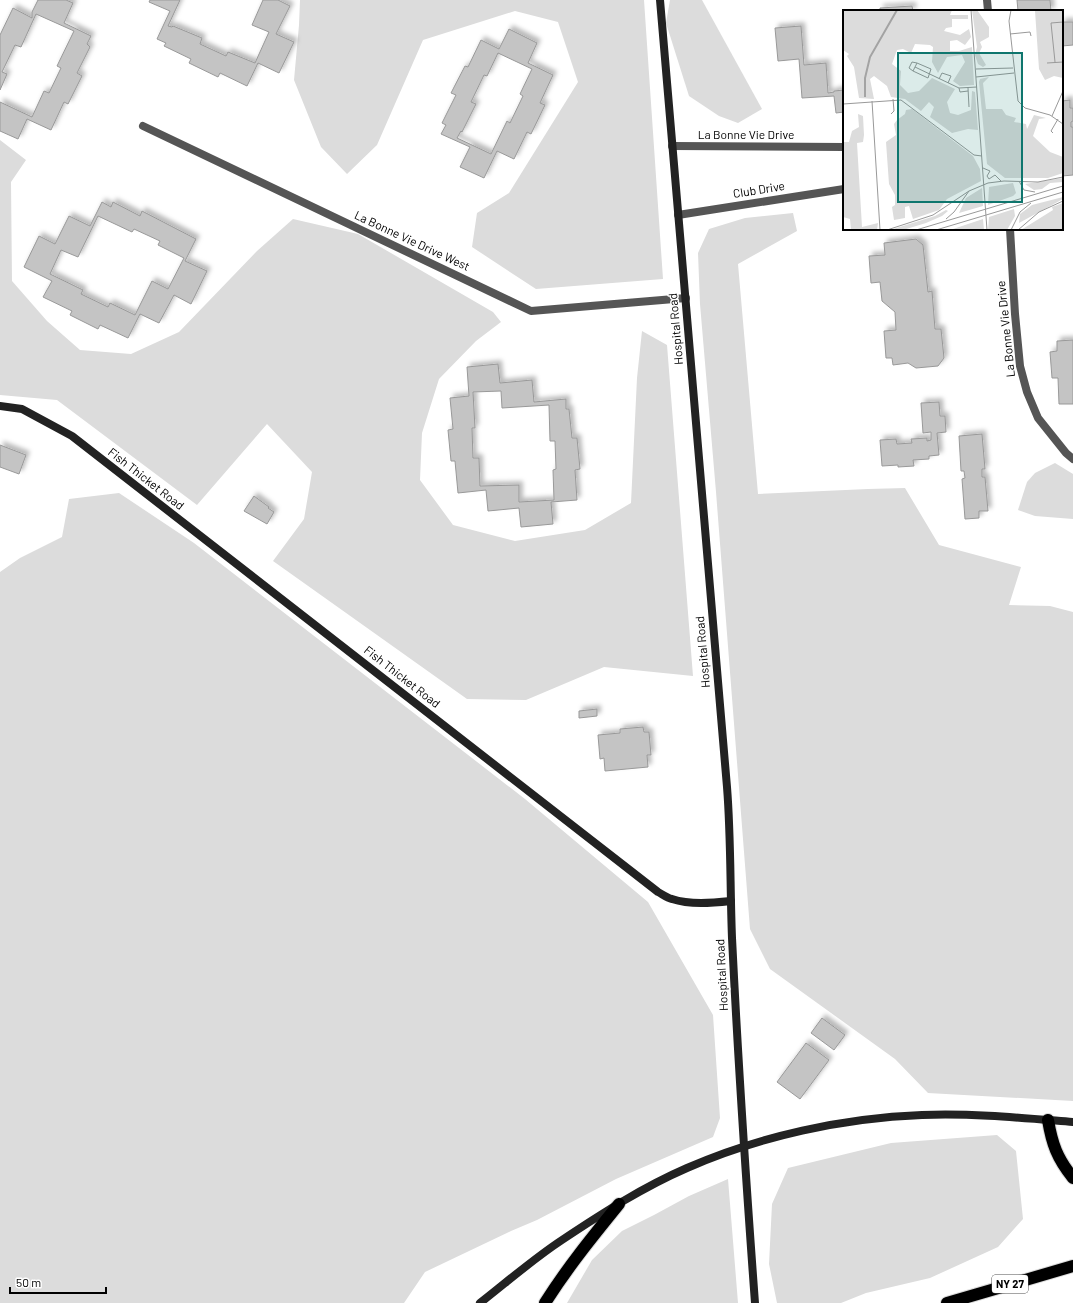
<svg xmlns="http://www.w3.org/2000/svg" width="1073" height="1303" font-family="Barlow,sans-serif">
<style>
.green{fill:#dcdcdc}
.building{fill:#c4c4c4;stroke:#999;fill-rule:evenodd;filter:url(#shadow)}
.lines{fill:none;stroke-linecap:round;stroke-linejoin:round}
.highway-casing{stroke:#dbdbdb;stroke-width:14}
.street{stroke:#555;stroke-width:8}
.secondary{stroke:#222;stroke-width:8}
.highway{stroke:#000;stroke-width:12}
.labels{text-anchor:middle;stroke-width:3;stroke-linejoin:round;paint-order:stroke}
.shield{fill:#fff;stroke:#4c4c4c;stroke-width:1}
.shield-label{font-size:11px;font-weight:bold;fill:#000}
.street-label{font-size:12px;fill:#000;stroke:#fff}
.inset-river{fill:none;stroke:#a3a3a3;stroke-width:2}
.inset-road{fill:none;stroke:#999;stroke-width:1}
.view{fill:#0f766e;fill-opacity:0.15;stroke:#0f766e;stroke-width:2}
.inset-edge{fill:none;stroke:#000;stroke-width:2}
</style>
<defs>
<filter id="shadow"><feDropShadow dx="3.5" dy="-3.5" stdDeviation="2" flood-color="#0004"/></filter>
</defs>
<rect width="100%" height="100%" fill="#fff"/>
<g class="green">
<path d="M 300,0 L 644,0 L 663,279 L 536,289 L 472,247 L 477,213 L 509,193 L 578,82 L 558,22 L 515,11 L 423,40 L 377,145 L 347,174 L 321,147 L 294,80 L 299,25 Z"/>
<path d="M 670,0 L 702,0 L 762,109 L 738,123 L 719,116 L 689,96 L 666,23 Z"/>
<path d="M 0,140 L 26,160 L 11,182 L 12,281 L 47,321 L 80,350 L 131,354 L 179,332 L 257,251 L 293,219 L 358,234 L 493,312 L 501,322 L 476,341 L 439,379 L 422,433 L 420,480 L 453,525 L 515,541 L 585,530 L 631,503 L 637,378 L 642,331 L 667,345 L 693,676 L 604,667 L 526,700 L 467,699 L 273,561 L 304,519 L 312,472 L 267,424 L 197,505 L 57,400 L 0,395 Z"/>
<path d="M 793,213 L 797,231 L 738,264 L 758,494 L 868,489 L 905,488 L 939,545 L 1021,567 L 1009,605 L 1050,606 L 1073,612 L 1073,1101 L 928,1093 L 895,1059 L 770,969 L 750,929 L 716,492 L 700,304 L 698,253 L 709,229 L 745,218 Z"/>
<path d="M 1055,463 L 1073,474 L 1073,519 L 1035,516 L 1018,510 L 1027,482 L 1035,473 Z"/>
<path d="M 119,493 L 194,543 L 525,799 L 648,902 L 713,1015 L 720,1118 L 713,1137 L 616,1179 L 537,1220 L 511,1231 L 425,1272 L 404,1303 L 0,1303 L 0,572 L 20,558 L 62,537 L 69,499 Z"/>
<path d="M 997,1135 L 1016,1151 L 1023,1219 L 998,1247 L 930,1278 L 866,1293 L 841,1303 L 777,1303 L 769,1264 L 772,1204 L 788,1168 L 891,1143 Z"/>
<path d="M 728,1179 L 738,1303 L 567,1303 L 592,1260 L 622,1231 L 654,1215 L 689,1196 Z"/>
</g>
<g class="building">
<path d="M 38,0 L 66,0 L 73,3 L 64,23 L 91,36 L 87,44 L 90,47 L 77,73 L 82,76 L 68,104 L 64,102 L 51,130 L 27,119 L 18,139 L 0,131 L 0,102 L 32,117 L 44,91 L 49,93 L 61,68 L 57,66 L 74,31 L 36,14 L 21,47 L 15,45 L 2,72 L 7,74 L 0,90 L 0,35 L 13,8 L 32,18 L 32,12 Z"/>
<path d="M 150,0 L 180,0 L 168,26 L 172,27 L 173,26 L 202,38 L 200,44 L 226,56 L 228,52 L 255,63 L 269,32 L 252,25 L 263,0 L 278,0 L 290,6 L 276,34 L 294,42 L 279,73 L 258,63 L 247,86 L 220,73 L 218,77 L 189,63 L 191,59 L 164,46 L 166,43 L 157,39 L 170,11 L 149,2 Z"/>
<path d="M 1017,0 L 1050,0 L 1051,11 L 1018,11 Z"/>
<path d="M 912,6 L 913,11 L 880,11 L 880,8 Z"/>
<path d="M 1062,22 L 1073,22 L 1073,45 L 1062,46 Z"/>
<path d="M 801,26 L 804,65 L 826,63 L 828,93 L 834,92 L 834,91 L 844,90 L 844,112 L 836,113 L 834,96 L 802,98 L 799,59 L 778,61 L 775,28 Z"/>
<path d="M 509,29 L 537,43 L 528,63 L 553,75 L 540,103 L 545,105 L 531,134 L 527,132 L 514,159 L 497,151 L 484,178 L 460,167 L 470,147 L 441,134 L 446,125 L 442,123 L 456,95 L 451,93 L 465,66 L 468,67 L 481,40 L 499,49 ZM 498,53 L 532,69 L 520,94 L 523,96 L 510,123 L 507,121 L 491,154 L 457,138 L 461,131 L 462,132 L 476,104 L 471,102 L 484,75 L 487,76 Z"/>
<path d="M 1070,100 L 1070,108 L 1073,108 L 1073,121 L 1071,122 L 1071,127 L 1073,127 L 1073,175 L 1062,176 L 1062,101 Z"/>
<path d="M 102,202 L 111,207 L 113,202 L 140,216 L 142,211 L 196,239 L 185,261 L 207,271 L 191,304 L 174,295 L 159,323 L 140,314 L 128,338 L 100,325 L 98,329 L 70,315 L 72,311 L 43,297 L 52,281 L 24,267 L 39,236 L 55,244 L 69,216 L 90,226 ZM 98,216 L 132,232 L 134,229 L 160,241 L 158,245 L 184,258 L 168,289 L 152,281 L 135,315 L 110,303 L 108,307 L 81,294 L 83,290 L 50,274 L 61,250 L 78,257 Z"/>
<path d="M 916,239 L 923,245 L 928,292 L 932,291 L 935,329 L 941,329 L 944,358 L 938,366 L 916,368 L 908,363 L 893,365 L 892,358 L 886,358 L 884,331 L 896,330 L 895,312 L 882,301 L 880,282 L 871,283 L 869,256 L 885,255 L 884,243 Z"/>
<path d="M 1073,340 L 1073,404 L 1059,404 L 1058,378 L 1052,378 L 1050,352 L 1057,351 L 1057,341 Z"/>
<path d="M 498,364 L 500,383 L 532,380 L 534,402 L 566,399 L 566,409 L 569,409 L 572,438 L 577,438 L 580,469 L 575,470 L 577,500 L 551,502 L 553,524 L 521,527 L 519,508 L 488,511 L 486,490 L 458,493 L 455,461 L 451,461 L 448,430 L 453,429 L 450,398 L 469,396 L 467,367 ZM 501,391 L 502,408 L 549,405 L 550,441 L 555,441 L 556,469 L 553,470 L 554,500 L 519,502 L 519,485 L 480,486 L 479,458 L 473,458 L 472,428 L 475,428 L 473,392 Z"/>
<path d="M 939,402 L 940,416 L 945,416 L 946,432 L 937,433 L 939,455 L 929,456 L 929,459 L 913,460 L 914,466 L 898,467 L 898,465 L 882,466 L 880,440 L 896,439 L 897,444 L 912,443 L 911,439 L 927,438 L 927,441 L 931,440 L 931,432 L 923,433 L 921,403 Z"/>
<path d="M 982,434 L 985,469 L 982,469 L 982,477 L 985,477 L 988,511 L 979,511 L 979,518 L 965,519 L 962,479 L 965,478 L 964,471 L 961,471 L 959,436 Z"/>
<path d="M 0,445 L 26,455 L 19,474 L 0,467 Z"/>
<path d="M 254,496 L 269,507 L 268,508 L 274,512 L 267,524 L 244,511 Z"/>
<path d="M 597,709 L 597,716 L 579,718 L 579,711 Z"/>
<path d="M 643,727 L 644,732 L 649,732 L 651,755 L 647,755 L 648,767 L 605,771 L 604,758 L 600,759 L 598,735 L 620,733 L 620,729 Z"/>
<path d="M 822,1018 L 845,1035 L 834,1050 L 811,1033 Z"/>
<path d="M 806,1043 L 829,1060 L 800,1099 L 777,1082 Z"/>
</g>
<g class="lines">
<defs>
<g id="highway">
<path d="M 1048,1120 C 1052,1144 1057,1158 1073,1178"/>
<path d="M 545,1303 C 567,1268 593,1236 619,1204"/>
<path d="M 947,1303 L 1073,1266"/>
</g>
</defs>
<use href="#highway" class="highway-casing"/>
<g class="street">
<path d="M 987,0 L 988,11"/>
<path d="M 143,126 L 531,311 L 686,298"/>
<path d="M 672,146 L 844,147"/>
<path d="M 678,215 L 844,189"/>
<path d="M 1010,229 L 1015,314 L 1020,366 L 1027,392 L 1038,418 L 1066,453 L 1073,459"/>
</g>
<g class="secondary">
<path d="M 660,0 L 727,787 C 731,837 730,887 732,938 C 738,1060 746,1181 755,1303"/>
<path d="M 0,406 L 22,409 L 72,436 L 658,892 C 662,894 667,898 672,899 C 690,905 712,903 731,901"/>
<path d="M 480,1303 C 507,1282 533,1259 562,1240 C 601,1214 643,1187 687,1168 C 760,1136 843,1118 922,1115 C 972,1113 1023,1118 1073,1122"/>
</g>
<use href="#highway" class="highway"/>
</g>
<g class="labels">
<rect class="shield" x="992" y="1275" width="36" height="18" rx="3"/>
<g class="shield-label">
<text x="1010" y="1288">NY 27</text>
</g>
<g class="street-label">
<text x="746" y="139">La Bonne Vie Drive</text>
<text transform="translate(759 190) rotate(-9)" y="4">Club Drive</text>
<text transform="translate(412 241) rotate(25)" y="4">La Bonne Vie Drive West</text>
<text transform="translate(676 329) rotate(-95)" y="4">Hospital Road</text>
<text transform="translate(1006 329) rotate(-96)" y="4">La Bonne Vie Drive</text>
<text transform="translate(146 479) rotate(38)" y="4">Fish Thicket Road</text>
<text transform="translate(703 652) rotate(-95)" y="4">Hospital Road</text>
<text transform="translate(402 677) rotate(38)" y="4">Fish Thicket Road</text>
<text transform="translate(722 975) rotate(-93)" y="4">Hospital Road</text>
</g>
</g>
<g transform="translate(843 10)">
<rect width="220" height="220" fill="#fff"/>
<path d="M 0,0 L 109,0 L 107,5 L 125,5 L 125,9 L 109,9 L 109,17 L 103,18 L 101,21 L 117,25 L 126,19 L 128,27 L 122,35 L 114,30 L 107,31 L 107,41 L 116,41 L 129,37 L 131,75 L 117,76 L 110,71 L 122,52 L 119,45 L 104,47 L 95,63 L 89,52 L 90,37 L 87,35 L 72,34 L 68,43 L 60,39 L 54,40 L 49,54 L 58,61 L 57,75 L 65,83 L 76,81 L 89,68 L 112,79 L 104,92 L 107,103 L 115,105 L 128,100 L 129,81 L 132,82 L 135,120 L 125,119 L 109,123 L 87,107 L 91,97 L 86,92 L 78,101 L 62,89 L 48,87 L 44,76 L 31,66 L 27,69 L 31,89 L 16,88 L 11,57 L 4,46 L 6,44 L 0,40 ZM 129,0 L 134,0 L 146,17 L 146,27 L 137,32 L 139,37 L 136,43 L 143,55 L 140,57 L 135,54 L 132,45 L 134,37 ZM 220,0 L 220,68 L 211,66 L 202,70 L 196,59 L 192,1 ZM 146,67 L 140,73 L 143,99 L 159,99 L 163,105 L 173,108 L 171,112 L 183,114 L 184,119 L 191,105 L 203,108 L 196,109 L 190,126 L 207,142 L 220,147 L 220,163 L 205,168 L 162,168 L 144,154 L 136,72 L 137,69 ZM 69,99 L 130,146 L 137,159 L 138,171 L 104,189 L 96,200 L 70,209 L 66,196 L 62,197 L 62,208 L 51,210 L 49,197 L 52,195 L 52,185 L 46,174 L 43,132 L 53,125 L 51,114 L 54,110 L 62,104 L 63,100 ZM 15,104 L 20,106 L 21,125 L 20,132 L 14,133 L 19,217 L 35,213 L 34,220 L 8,220 L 7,209 L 0,207 L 0,132 L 6,132 L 9,121 L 16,117 ZM 220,168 L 220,172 L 207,173 L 199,179 L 191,180 L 182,174 ZM 170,173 L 173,183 L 170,186 L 145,195 L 146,177 ZM 139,178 L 140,196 L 116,203 L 123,188 ZM 220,187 L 220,189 L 176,213 L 177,204 L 189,195 ZM 220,193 L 220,220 L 178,220 L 210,200 L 209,197 ZM 171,199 L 172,206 L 164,220 L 145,220 L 146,207 ZM 103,200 L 105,201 L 99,206 L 83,213 L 60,220 L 47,220 L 92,206 ZM 140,209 L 141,220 L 107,220 Z" fill="#dcdcdc"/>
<path class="inset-river" d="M 22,87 L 22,68 L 27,47 L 54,0"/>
<path class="inset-road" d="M 128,0 L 144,220M 168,0 L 166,11 L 175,91 L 182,98 L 207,105 L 220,114M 167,24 L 187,22 L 188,26M 212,52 L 208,13 L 220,12M 74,53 L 88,59 L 85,68 L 70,61 ZM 204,53 L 220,52M 72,57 L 116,78 L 134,77M 133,59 L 170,58M 70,61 L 66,58 L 69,52 L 74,53M 133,67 L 171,63M 96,69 L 99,63 L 108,66 L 105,73M 116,78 L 117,82 L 125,81M 125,78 L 126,97M 29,91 L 37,220M 0,94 L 58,90 L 131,145 L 139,146M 48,104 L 51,101 L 50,89M 209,106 L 220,81M 210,123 L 208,121 L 215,109M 140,158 L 147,161 L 144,166 L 146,169 L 152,165 L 158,171M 176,171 L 181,180 L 192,182M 103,209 L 111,202 L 126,181M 44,220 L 90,205 L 126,181 L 145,173 L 161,171 L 195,172 L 220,167M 73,220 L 220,176M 93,220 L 220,182M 168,220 L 177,202 L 188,193M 175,220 L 196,202 L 220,191"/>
<path class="view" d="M 55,43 L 179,43 L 179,192 L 55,192 Z"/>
<rect width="220" height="220" class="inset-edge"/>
</g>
<path d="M10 1287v6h96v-6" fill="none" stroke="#000000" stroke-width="2"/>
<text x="16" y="1287" font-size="12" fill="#000000" stroke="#ffffff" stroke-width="3" paint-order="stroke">50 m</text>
</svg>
